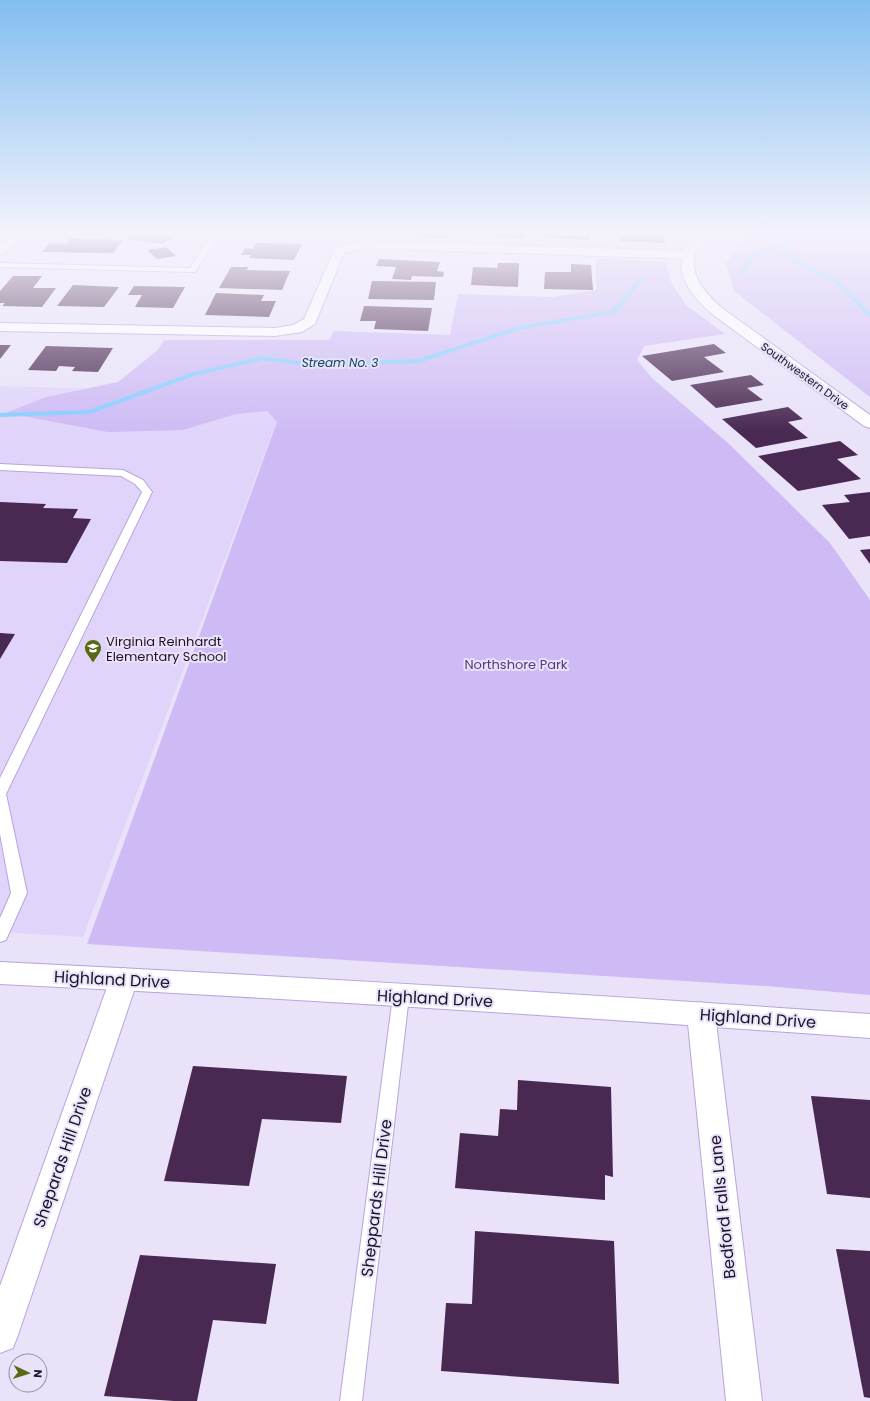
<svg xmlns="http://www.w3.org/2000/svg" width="870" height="1401" font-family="Poppins,sans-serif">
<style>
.built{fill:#e0d4fa}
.green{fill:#cebbf5}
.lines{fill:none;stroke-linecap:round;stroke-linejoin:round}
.stream{fill:#87cdfe;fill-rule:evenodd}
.building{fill:#492851}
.service-casing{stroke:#b8a5dc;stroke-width:2}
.minor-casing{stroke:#b8a5dc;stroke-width:2}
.tertiary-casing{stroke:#b8a5dc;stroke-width:2}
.service{fill:#fff;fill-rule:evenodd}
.minor{fill:#fff;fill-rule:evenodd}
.tertiary{fill:#fff;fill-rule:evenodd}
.labels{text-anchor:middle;stroke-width:4;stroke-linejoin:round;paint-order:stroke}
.far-street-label{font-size:11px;fill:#1b1428;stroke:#e9e2f9}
.far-water-label{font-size:12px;font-style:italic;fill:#0e4666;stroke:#e9e2f9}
.poi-label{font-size:13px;fill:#1b1428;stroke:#e9e2f9;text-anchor:start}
.park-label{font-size:13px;fill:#563585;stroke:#e9e2f9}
.near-street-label{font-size:16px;fill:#1b1428;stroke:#e9e2f9}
</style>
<rect width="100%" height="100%" fill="#e9e2f9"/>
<path class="built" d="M 0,386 L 287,394 L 83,937 L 0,932 Z"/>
<g class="green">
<path d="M 749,235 L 870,235 L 870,397 L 734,291 L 726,263 Z"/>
<path d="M 598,258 L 666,262 L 671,282 L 686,305 L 725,334 L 644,346 L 637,360 L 652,378 L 728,443 L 830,543 L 870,600 L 870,995 L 766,986 L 87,944 L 277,422 L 267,411 L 236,414 L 183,430 L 108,432 L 6,413 L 46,397 L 118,382 L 158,350 L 164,340 L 329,340 L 334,331 L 450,335 L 458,294 L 552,297 L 597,290 L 595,260 L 598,260 Z"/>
</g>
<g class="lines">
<g class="stream">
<path d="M 797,235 L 805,235 L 783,245 L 801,260 L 842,283 L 870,312 L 870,318 L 837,285 L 797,263 L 778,247 L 756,256 L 743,275 L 738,274 L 752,254 Z"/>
<path d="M 837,235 L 870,235 L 870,238 L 839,237 Z"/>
<path d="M 640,277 L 645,278 L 616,313 L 519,330 L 419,363 L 312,367 L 262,360 L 194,376 L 90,414 L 0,417 L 0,413 L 89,410 L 190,373 L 262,356 L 312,363 L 418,359 L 516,327 L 612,310 Z"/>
</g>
</g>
<g class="building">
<path d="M 131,235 L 176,235 L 162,244 L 126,239 Z"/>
<path d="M 420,235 L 447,235 L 446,238 L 420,237 Z"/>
<path d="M 494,235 L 525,235 L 525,238 L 494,237 Z"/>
<path d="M 546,235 L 589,235 L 589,240 L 546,237 Z"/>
<path d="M 620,235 L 664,235 L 665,243 L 620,241 Z"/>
<path d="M 71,238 L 123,240 L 113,253 L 42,252 L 50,243 L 66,244 Z"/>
<path d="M 256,243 L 302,244 L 294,260 L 249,258 L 251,255 L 241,255 L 245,248 L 253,249 Z"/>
<path d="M 166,247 L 176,256 L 157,259 L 147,250 Z"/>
<path d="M 379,259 L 440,262 L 437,271 L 444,272 L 443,277 L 412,276 L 411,280 L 392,279 L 396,267 L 376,266 Z"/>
<path d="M 498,263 L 519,263 L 518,287 L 471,285 L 473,267 L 497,268 Z"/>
<path d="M 571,264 L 591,265 L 593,290 L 544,289 L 545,272 L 571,272 Z"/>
<path d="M 231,267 L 248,267 L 247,270 L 290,271 L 282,290 L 219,288 Z"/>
<path d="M 13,276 L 42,276 L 33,288 L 56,288 L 42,307 L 2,306 L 5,303 L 0,303 L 0,291 Z"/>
<path d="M 372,281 L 436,282 L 434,300 L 368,299 Z"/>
<path d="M 73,285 L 119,287 L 104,307 L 57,306 Z"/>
<path d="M 134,286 L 185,287 L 173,308 L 135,307 L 142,295 L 128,295 Z"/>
<path d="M 216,293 L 264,295 L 261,301 L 276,301 L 269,317 L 205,315 Z"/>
<path d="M 364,306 L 432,308 L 428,331 L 374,329 L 376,321 L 360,321 Z"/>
<path d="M 714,344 L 726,353 L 704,357 L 724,372 L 672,381 L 642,356 Z"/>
<path d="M 0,345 L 11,345 L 0,359 Z"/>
<path d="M 46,346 L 113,348 L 98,372 L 72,371 L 75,367 L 59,366 L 56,371 L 28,370 Z"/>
<path d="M 751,375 L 764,385 L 747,388 L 763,400 L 716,408 L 690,385 Z"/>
<path d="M 788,407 L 803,419 L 788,422 L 808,438 L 756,448 L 722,419 Z"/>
<path d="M 840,441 L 858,455 L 837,459 L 861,479 L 798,491 L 758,456 Z"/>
<path d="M 870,492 L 870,536 L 849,539 L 822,505 L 850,502 L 844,495 Z"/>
<path d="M 0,502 L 46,504 L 43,508 L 78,509 L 73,518 L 91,519 L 67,563 L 0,561 Z"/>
<path d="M 870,549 L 870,564 L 860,550 Z"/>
<path d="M 0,633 L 15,634 L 0,659 Z"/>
<path d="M 193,1066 L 347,1076 L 341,1123 L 262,1119 L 249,1186 L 164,1181 Z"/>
<path d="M 518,1080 L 611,1087 L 613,1177 L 605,1175 L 605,1200 L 455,1188 L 460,1133 L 498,1136 L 500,1109 L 517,1110 Z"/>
<path d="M 811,1096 L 870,1100 L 870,1198 L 827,1194 Z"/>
<path d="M 475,1231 L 614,1241 L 619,1384 L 441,1371 L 446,1303 L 472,1304 Z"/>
<path d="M 836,1249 L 870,1251 L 870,1398 L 864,1397 Z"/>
<path d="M 140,1255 L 276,1264 L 266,1324 L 213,1320 L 197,1401 L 174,1401 L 104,1396 Z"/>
</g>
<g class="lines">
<defs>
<g id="service">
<path d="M 211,235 L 218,235 L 195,272 L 192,272 L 0,267 L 0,263 L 190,268 Z"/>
<path d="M 0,464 L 123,470 L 143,480 L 152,492 L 6,794 L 27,893 L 6,940 L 0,942 L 0,918 L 11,893 L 0,834 L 0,778 L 142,492 L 135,484 L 121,476 L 0,470 Z"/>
<path d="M 401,989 L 407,991 L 409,996 L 362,1401 L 340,1401 L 393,996 L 395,991 Z"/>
</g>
<g id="minor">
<path d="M 11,235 L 27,235 L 15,243 L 4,254 L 0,255 L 0,244 Z"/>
<path d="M 361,235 L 373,235 L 372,241 L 688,251 L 692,252 L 694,255 L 692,258 L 688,259 L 365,248 L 344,253 L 315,324 L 302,332 L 275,336 L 0,331 L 0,323 L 275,328 L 293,325 L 304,319 L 335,248 L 359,242 Z"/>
<path d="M 124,968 L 134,971 L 138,979 L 18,1335 L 13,1348 L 0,1353 L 0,1286 L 110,979 L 114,971 Z"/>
<path d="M 701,1002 L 711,1006 L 715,1014 L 762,1401 L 726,1401 L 687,1014 L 691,1006 Z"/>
</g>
<g id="tertiary">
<path d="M 694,235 L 707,235 C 704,240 700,244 697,248 C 686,273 705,293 722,308 L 870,415 L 870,428 L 864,426 L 712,314 C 686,290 668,267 694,235 Z"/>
<path d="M 0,962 C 290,976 580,994 870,1014 L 870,1038 C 580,1017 290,998 0,984 Z"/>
</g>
</defs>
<use href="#service" class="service-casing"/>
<use href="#minor" class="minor-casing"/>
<use href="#tertiary" class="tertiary-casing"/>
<use href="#service" class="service"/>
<use href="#minor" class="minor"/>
<use href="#tertiary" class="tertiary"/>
</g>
<linearGradient id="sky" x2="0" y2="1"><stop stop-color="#81bef1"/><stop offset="0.54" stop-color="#f5f2fc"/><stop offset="1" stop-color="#f5f2fc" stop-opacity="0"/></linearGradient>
<rect width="870" height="432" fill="url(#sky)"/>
<defs>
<symbol id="school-pin" viewBox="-11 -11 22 30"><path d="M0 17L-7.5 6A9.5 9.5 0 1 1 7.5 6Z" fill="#596812" stroke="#e9e2f9"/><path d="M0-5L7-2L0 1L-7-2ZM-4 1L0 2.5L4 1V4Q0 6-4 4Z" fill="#fff"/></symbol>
</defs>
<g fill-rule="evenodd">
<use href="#school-pin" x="83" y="638" width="20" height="27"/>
</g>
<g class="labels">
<g class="far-street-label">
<text transform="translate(805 376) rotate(36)" y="4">Southwestern Drive</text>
</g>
<g class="far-water-label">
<text x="340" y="367">Stream No. 3</text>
</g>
<g class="poi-label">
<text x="106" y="646">Virginia Reinhardt<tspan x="106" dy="15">Elementary School</tspan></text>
</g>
<g class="park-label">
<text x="516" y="669">Northshore Park</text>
</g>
<g class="near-street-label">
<text transform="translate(112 979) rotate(3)" y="6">Highland Drive</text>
<text transform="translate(435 998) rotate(3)" y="6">Highland Drive</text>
<text transform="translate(758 1018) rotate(4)" y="6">Highland Drive</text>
<text transform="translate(62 1157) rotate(-71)" y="6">Shepards Hill Drive</text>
<text transform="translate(376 1198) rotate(-83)" y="6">Sheppards Hill Drive</text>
<text transform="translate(722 1207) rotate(-96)" y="6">Bedford Falls Lane</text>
</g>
</g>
<g transform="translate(28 1373) rotate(94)"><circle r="19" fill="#e9e2f9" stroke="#9790a5"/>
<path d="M0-3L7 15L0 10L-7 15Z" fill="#596812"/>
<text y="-6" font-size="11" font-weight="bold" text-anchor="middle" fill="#1b1428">N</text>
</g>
</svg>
